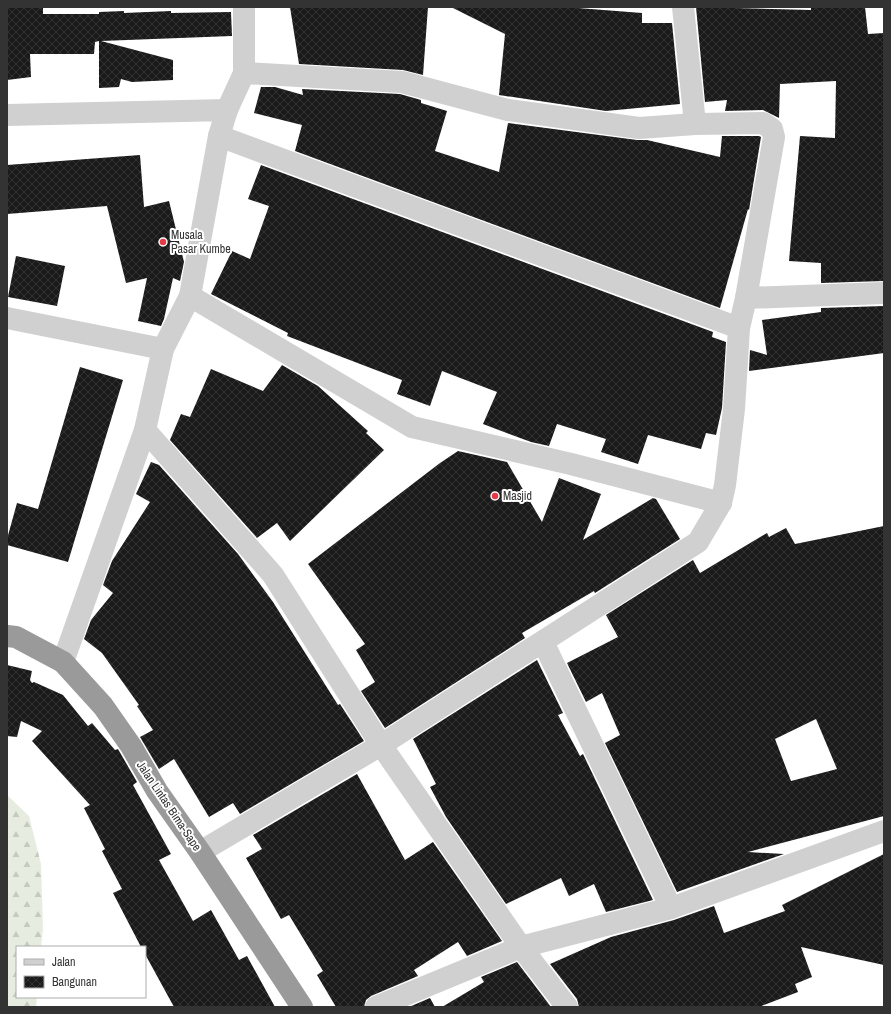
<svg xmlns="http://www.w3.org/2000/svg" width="891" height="1014" font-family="'Archivo Narrow',sans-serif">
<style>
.forest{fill:url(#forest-firs)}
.building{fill:url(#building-cross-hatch);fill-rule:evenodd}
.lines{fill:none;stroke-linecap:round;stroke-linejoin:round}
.street{stroke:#d0d0d0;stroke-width:22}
.highway{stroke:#9a9a9a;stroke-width:22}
.poi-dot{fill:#e63946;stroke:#fff;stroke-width:1.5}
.labels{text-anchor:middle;stroke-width:4;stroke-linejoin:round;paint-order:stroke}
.poi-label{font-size:12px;fill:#333;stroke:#fff;text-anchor:start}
.street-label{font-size:12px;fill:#333;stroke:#fff}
</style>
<defs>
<pattern id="forest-firs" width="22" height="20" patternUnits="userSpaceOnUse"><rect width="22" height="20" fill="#e6ecdf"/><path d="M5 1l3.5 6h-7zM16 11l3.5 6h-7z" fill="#c6cbc0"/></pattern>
<pattern id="building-cross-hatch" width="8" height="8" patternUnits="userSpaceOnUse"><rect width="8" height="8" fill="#1a1a1a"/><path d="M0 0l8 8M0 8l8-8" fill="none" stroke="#333"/></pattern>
</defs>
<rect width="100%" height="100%" fill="#fff"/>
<path class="forest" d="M 7,795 L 29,816 L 41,864 L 43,929 L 41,947 L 17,947 L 17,997 L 37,997 L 36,1007 L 7,1007 Z"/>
<g class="building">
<path d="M 7,7 L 43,7 L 43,14 L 99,14 L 99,12 L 124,11 L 124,13 L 171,11 L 171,13 L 231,12 L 232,36 L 101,41 L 173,60 L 173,80 L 132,82 L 121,79 L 119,87 L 99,88 L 99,41 L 95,42 L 94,54 L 30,54 L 31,77 L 7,80 Z"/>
<path d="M 290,7 L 428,7 L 423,75 L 403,70 L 299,64 Z"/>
<path d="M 451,7 L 565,7 L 642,13 L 642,23 L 672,23 L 680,104 L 606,111 L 499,95 L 505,34 Z"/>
<path d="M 696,7 L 811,10 L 811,7 L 865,7 L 868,34 L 884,33 L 884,281 L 821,283 L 821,263 L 789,261 L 800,136 L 835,138 L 836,81 L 780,84 L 779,118 L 763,110 L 725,111 L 727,100 L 705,102 Z"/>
<path d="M 261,87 L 275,87 L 303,95 L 302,89 L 400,94 L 421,100 L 421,103 L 447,111 L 435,151 L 499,172 L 508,123 L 637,140 L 647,140 L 720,157 L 722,136 L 759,136 L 761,137 L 749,210 L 748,209 L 720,308 L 295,151 L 302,125 L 254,113 Z"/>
<path d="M 140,155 L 144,207 L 169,201 L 184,262 L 180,281 L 173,278 L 164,319 L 161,326 L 138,321 L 147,278 L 126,283 L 107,206 L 7,214 L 7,165 Z"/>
<path d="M 261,165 L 713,332 L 712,337 L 726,342 L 722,408 L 716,435 L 706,433 L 701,449 L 648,435 L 638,464 L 601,452 L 606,439 L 557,424 L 549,446 L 531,442 L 483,424 L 497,392 L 442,371 L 430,406 L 397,394 L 402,380 L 287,336 L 288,333 L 211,294 L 232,251 L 250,259 L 269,206 L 248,199 Z"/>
<path d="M 16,256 L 65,266 L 57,306 L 8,297 Z"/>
<path d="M 884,306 L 884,353 L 749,371 L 750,350 L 767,355 L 762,320 L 821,312 L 821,308 Z"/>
<path d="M 282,365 L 318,386 L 368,431 L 366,433 L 384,450 L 290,541 L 277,523 L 257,538 L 170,440 L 181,414 L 190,417 L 211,369 L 263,391 Z"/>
<path d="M 80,367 L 123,380 L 68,562 L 7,545 L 7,539 L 17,503 L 38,509 Z"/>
<path d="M 458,451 L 507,462 L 542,522 L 559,478 L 601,494 L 583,540 L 653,498 L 656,499 L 680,539 L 595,593 L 594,591 L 522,633 L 525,638 L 385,728 L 361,691 L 375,682 L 356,650 L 365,644 L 308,564 L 440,463 Z"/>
<path d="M 151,462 L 159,465 L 238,554 L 273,602 L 338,705 L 340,704 L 364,741 L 240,814 L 233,803 L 209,817 L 174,759 L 159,769 L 140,737 L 153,730 L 137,706 L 139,705 L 102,653 L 84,639 L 91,620 L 113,593 L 103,585 L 112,561 L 150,502 L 136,494 Z"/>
<path d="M 884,526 L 884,816 L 748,852 L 784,854 L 677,892 L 605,743 L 620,735 L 602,693 L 586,702 L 567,663 L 618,637 L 606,615 L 693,560 L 700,573 L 767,533 L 769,537 L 786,528 L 795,544 ZM 816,719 L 837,769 L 791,781 L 775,739 Z"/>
<path d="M 537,660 L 563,713 L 558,715 L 580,756 L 583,754 L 653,900 L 606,912 L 594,884 L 569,896 L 561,878 L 506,904 L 446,817 L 430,787 L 436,784 L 413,739 Z"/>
<path d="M 7,665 L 32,671 L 30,680 L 32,683 L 34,682 L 63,695 L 88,726 L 92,723 L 115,750 L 118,749 L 137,782 L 133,785 L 171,854 L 159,860 L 193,921 L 211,910 L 239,960 L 247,956 L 275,1007 L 174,1007 L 145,954 L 145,947 L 141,947 L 113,893 L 122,889 L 102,851 L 105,849 L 84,808 L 90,805 L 32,741 L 42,731 L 21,721 L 17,737 L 7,736 Z"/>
<path d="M 357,774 L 405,860 L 433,842 L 502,941 L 467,956 L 458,942 L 414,970 L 418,976 L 371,996 L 366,1000 L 364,1007 L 336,1007 L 317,975 L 323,971 L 289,915 L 281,919 L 246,858 L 262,849 L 253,835 Z"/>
<path d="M 884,854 L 884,965 L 801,947 L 812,977 L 795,984 L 798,992 L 759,1007 L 579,1007 L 577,999 L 550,964 L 611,937 L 674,920 L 714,906 L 724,933 L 785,911 L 782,905 Z"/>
<path d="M 517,962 L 551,1007 L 442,1007 L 484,982 L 481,977 Z"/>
<path d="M 430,998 L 435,1007 L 409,1007 Z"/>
</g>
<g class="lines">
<g class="street">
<path d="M 244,7 L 244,73"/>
<path d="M 683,7 L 695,124"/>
<path d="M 7,115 L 227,110 L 219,136 L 190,296 L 163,349 L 145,430 L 63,662"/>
<path d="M 219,136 L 739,328"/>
<path d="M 190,296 L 412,427 L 571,464 L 721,503"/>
<path d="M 746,298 L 884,293"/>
<path d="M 7,318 L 163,349"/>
<path d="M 145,430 L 273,575 L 381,745 L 521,947 L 567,1007"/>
<path d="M 543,642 L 671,908"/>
<path d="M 200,852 L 381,745 L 698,542 L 721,503 L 725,485 L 734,409 L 739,328 L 746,298 L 774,137 L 772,129 L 763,123 L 695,124 L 639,128 L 508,110 L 402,82 L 244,73 L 227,110"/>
<path d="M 376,1007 L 521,947 L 671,908 L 884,831"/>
</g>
<path class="highway" d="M 7,636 L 16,637 L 63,662 L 103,706 L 131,746 L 157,791 L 200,852 L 302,1007"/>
</g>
<g class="poi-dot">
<circle cx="163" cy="242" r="4"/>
<circle cx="495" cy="496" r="4"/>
</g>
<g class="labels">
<g class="poi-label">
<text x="171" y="239">Musala<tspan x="171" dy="14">Pasar Kumbe</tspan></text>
<text x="503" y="500">Masjid</text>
</g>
<g class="street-label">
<text transform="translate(169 806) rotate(56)" y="4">Jalan Lintas Bima-Sape</text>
</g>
</g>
<rect width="891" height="1014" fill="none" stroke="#333333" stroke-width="16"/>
<rect x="16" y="946" width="130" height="52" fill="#ffffff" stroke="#adadad"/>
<rect x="24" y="959" width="20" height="6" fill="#d0d0d0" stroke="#adadad"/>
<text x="52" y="966" font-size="12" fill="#333333">Jalan</text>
<rect x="24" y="976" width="20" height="12" fill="url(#building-cross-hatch)" stroke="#adadad"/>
<text x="52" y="986" font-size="12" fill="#333333">Bangunan</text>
</svg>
